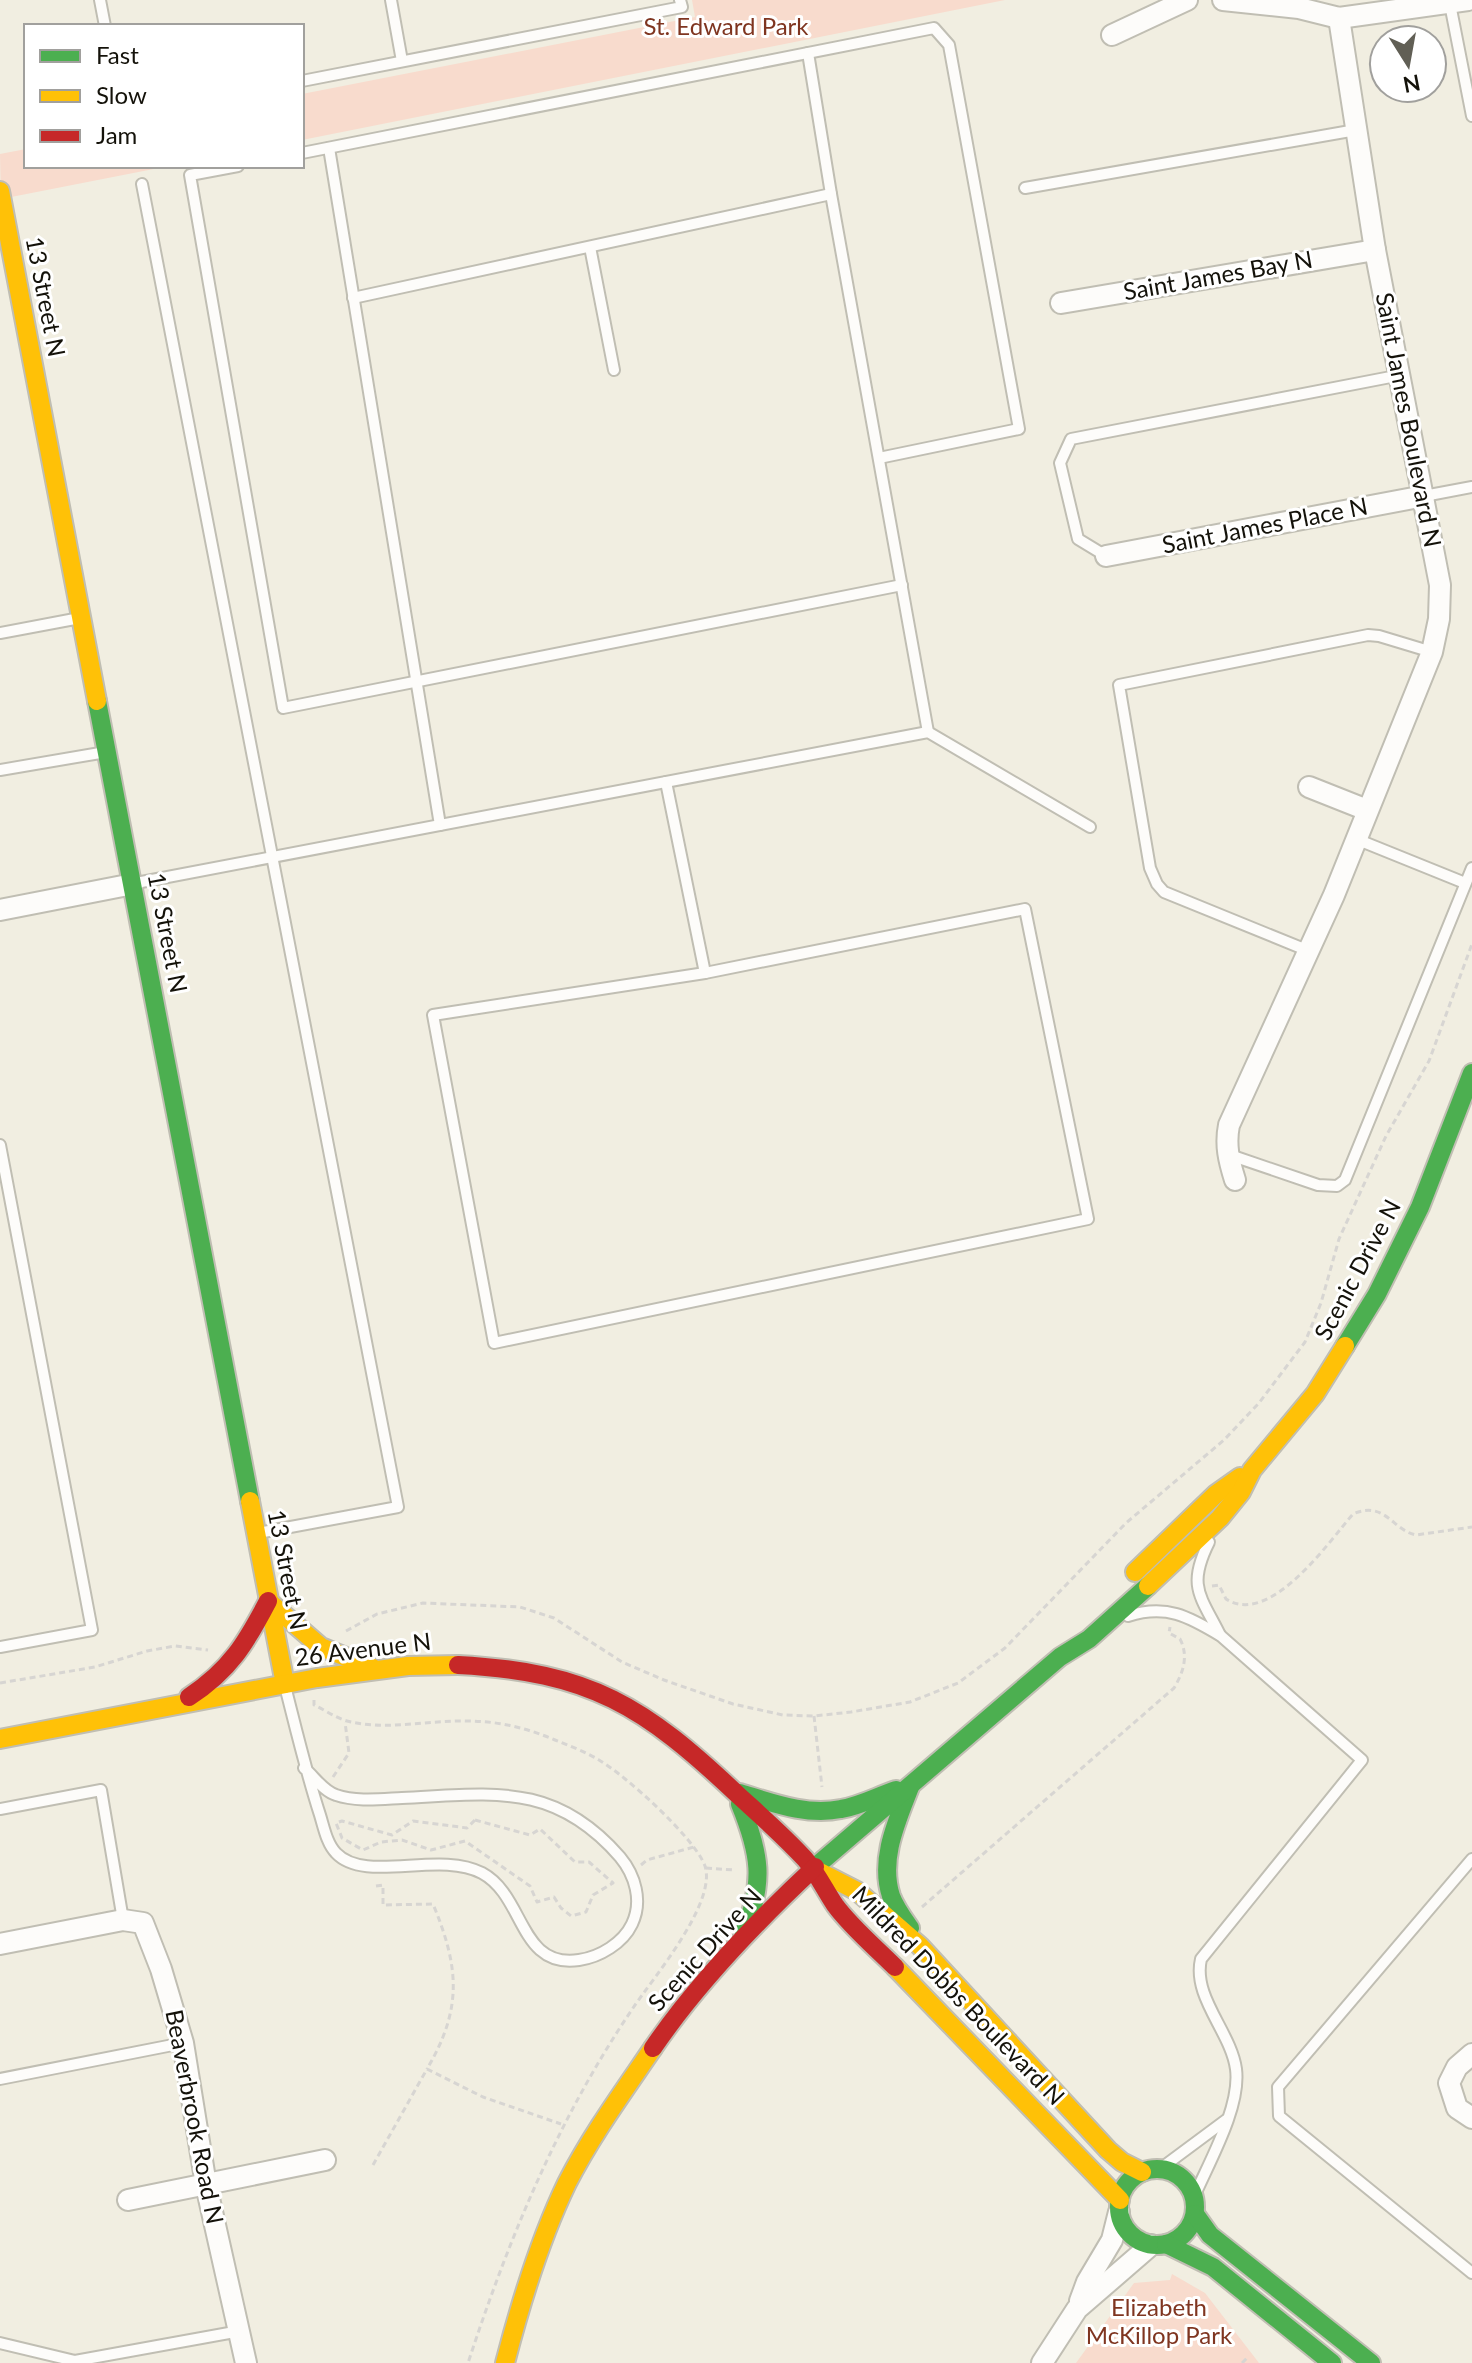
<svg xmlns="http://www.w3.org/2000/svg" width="1472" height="2363" font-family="Lato,sans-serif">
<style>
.green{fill:#f8dbcd}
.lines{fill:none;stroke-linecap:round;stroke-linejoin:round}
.lane-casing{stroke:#c0beb3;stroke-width:14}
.street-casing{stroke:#c0beb3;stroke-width:24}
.fast-casing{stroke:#c0beb3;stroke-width:22}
.slow-casing{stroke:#c0beb3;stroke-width:22}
.jam-casing{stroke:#c0beb3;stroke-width:22}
.path{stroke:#d7d5d2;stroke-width:3;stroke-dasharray:6 4;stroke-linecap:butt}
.lane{stroke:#fdfcfa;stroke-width:10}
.street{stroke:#fdfcfa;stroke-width:20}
.fast{stroke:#4caf50;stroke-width:18}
.slow{stroke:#ffc107;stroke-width:18}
.jam{stroke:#c62828;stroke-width:18}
.labels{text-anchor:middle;stroke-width:6;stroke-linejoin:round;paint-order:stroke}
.park-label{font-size:24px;fill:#7f3520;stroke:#fff}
.street-label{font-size:24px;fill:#14120a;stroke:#fff}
</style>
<rect width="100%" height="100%" fill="#f1eee1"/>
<g class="green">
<path d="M 692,0 L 1005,0 L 302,140 L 302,94 L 695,17 Z"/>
<path d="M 26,149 L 26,166 L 169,166 L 1,199 L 0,154 Z"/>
<path d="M 1172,2274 L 1205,2293 L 1259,2363 L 1076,2363 L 1134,2283 L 1170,2280 Z"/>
</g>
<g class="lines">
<defs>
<g id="lane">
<path d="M 100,0 L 105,26"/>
<path d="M 391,0 L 402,61"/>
<path d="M 1450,4 L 1472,116"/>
<path d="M 808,53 L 831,194 L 928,732"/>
<path d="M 302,81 L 682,7 L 680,0"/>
<path d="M 329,148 L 440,825"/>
<path d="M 302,153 L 934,28 L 949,45 L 1019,429 L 879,458"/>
<path d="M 238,166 L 190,175 L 283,708 L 902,585"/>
<path d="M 142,184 L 398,1507 L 258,1533"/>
<path d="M 1025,188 L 1356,130"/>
<path d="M 590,247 L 614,370"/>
<path d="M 353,298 L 831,194"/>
<path d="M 1424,496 L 1472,487"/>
<path d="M 1106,556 L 1078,539 L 1060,463 L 1071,439 L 1401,375"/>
<path d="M 0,633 L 80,618"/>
<path d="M 0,770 L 106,752"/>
<path d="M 666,782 L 705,973"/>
<path d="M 1356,839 L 1465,883"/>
<path d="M 136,883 L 928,732 L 1090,827"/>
<path d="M 1025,909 L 1088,1219 L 494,1343 L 433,1015 L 705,973 Z"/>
<path d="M 1309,951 L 1164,892 L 1157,884 L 1150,868 L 1119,685 L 1368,635 L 1379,636 L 1432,652"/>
<path d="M 0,1145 L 92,1630 L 0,1647"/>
<path d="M 1227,1154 L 1318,1185 L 1337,1186 L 1345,1180 L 1472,868"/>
<path d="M 1209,1542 C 1187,1586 1200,1595 1220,1635"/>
<path d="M 1128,1616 C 1166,1604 1188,1616 1221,1636 L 1362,1760 L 1201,1959 C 1192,1997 1231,2032 1236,2069 C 1241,2107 1209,2162 1194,2197"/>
<path d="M 285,1686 C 296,1729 306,1772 320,1815 C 324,1828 327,1844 336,1853 C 365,1884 439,1850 482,1873 C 525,1896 519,1969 579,1960 C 600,1957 623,1943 632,1924 C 643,1901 635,1875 620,1857 C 554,1781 492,1794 402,1798 C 381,1799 356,1802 336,1795 C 323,1791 314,1776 304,1768"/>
<path d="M 0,1809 L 101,1790 L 123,1920"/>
<path d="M 1472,1859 L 1278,2087 L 1279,2116 L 1472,2273"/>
<path d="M 0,2079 L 183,2043"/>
<path d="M 1160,2169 L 1226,2120"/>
<path d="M 0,2343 L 75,2361 L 240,2331"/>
</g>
<g id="street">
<path d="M 1223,0 L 1299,8 L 1339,18 L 1468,0"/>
<path d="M 1112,35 L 1187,0"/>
<path d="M 1061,303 L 1375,250"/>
<path d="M 1106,556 L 1424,496"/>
<path d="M 1309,787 L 1367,810"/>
<path d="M 0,910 L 133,884"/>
<path d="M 1235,1180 C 1229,1161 1225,1145 1229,1125 L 1334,895 L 1432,652 L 1439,619 L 1440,585 L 1375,250 L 1339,18"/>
<path d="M 0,1944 L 123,1920 L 143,1923 L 161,1969 L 183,2043 L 206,2185 L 246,2363"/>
<path d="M 1472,2054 L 1457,2067 L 1449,2083 L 1457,2108 L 1472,2118"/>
<path d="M 128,2200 L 325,2160"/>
<path d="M 1080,2301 L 1087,2282 L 1112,2240 L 1119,2212"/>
<path d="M 1042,2363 L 1077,2309 L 1151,2245"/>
</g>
<g id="fast">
<path d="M 97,701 L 250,1501"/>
<path d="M 1345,1346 L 1377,1294 L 1420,1207 L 1472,1073"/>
<path d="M 910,1787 C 897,1821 879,1859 891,1896 C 895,1907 903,1918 910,1928"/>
<path d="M 740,1793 C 773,1803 807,1816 841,1809 C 860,1806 878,1796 896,1790"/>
<path d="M 740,1804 C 760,1853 765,1882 744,1932"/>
<path d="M 815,1867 L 1060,1657 L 1089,1639 L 1148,1586"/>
<circle cx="1157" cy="2207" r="38"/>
<path d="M 1195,2214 L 1210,2235 L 1371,2363"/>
<path d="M 1166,2244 L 1213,2267 L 1332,2363"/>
</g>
<g id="slow">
<path d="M 0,191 L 97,701"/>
<path d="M 250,1501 L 285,1684"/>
<path d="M 1135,1572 L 1216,1494 L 1240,1477"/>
<path d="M 1148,1586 L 1220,1518 L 1241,1492 L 1252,1470 L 1315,1394 L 1345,1346"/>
<path d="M 268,1601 L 321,1647 L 373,1668"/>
<path d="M 0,1739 L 317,1678 L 408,1666 L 458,1665"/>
<path d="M 814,1869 L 857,1891 L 920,1946 L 1108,2150 L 1122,2162 L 1142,2172"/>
<path d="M 895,1967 L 1120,2200"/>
<path d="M 505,2363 C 520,2305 541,2237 567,2183 C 591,2136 623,2092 653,2048"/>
</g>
<g id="jam">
<path d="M 458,1665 C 591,1672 644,1706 738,1795 C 761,1816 784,1836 805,1859 C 817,1873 825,1890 835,1905 C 851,1927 875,1947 895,1967"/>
<path d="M 189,1697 C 230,1670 246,1643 268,1601"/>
<path d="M 653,2048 C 698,1982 756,1922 815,1867"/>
</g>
</defs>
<use href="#lane" class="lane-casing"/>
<use href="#street" class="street-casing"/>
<use href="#fast" class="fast-casing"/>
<use href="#slow" class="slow-casing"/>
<use href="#jam" class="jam-casing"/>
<g class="path">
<path d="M 1212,1586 L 1219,1585 L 1226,1599 C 1270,1627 1328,1543 1353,1514 C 1385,1500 1392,1530 1416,1535 L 1472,1527"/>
<path d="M 346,1631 L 377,1614 L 423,1603 L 520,1607 L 554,1618 L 622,1662 L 664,1680 L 733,1704 L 783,1715 L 814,1716 L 851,1712 L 910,1702 L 958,1683 L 1005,1648 L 1126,1523 L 1224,1440 L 1259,1403 L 1305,1342 L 1321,1303 L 1339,1239 L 1386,1136 L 1429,1061 L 1472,944"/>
<path d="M 0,1683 L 95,1667 L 147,1651 L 175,1646 L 208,1650"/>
<path d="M 314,1700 L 314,1705 C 325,1710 336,1718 347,1721 C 387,1731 427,1720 467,1721 C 498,1721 527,1728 555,1740 C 570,1746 586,1752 599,1760 C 625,1775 695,1838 705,1866 C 717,1903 653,1978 633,2008 C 559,2117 509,2238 468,2363"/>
<path d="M 814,1716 L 822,1787"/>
<path d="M 333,1777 L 349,1753 L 345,1722"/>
<path d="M 475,1820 L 530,1835 L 540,1829 L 575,1862 L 589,1862 L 613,1883 L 593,1895 L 586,1912 L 571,1916 L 561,1908 L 554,1897 L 537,1902 L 530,1886 L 465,1841 L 431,1850 L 402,1840 L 381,1842 L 363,1850 L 342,1838 L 336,1823 L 342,1821 L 392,1835 L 413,1821 L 467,1828 Z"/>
<path d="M 641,1865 L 647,1860 L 694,1847"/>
<path d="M 706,1868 L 734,1870"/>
<path d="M 376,1886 L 383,1885 L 383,1905 L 433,1904 C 459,1967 463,2008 427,2069"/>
<path d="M 922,1907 L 1174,1688 C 1183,1673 1189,1656 1180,1639 L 1169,1633 L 1170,1627"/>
<path d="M 373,2165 L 427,2069 L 483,2097 L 561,2124"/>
<path d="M 1242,2363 L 1247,2358"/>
</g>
<use href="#lane" class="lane"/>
<use href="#street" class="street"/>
<use href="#fast" class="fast"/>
<use href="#slow" class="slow"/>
<use href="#jam" class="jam"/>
</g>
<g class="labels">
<g class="park-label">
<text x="726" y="35">St. Edward Park</text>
<text x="1159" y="2316">Elizabeth<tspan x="1159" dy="28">McKillop Park</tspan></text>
</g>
<g class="street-label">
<text transform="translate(1218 276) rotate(-10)" y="8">Saint James Bay N</text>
<text transform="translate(45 297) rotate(79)" y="8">13 Street N</text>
<text transform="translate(1408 420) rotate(79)" y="8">Saint James Boulevard N</text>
<text transform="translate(1265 526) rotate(-11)" y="8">Saint James Place N</text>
<text transform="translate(167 933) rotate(79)" y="8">13 Street N</text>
<text transform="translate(1358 1270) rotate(-62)" y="8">Scenic Drive N</text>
<text transform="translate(287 1570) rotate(79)" y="8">13 Street N</text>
<text transform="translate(363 1650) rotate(-7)" y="8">26 Avenue N</text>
<text transform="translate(705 1950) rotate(-48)" y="8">Scenic Drive N</text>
<text transform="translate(958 1996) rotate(46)" y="8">Mildred Dobbs Boulevard N</text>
<text transform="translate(194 2117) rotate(79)" y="8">Beaverbrook Road N</text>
</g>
</g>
<rect x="24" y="24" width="280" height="144" fill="#ffffff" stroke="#a1a09d" stroke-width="2"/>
<rect x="40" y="50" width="40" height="12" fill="#4caf50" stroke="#a1a09d" stroke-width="2"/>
<text x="96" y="64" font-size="24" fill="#14120a">Fast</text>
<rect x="40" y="90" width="40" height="12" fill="#ffc107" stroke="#a1a09d" stroke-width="2"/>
<text x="96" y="104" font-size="24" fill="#14120a">Slow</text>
<rect x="40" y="130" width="40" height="12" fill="#c62828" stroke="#a1a09d" stroke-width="2"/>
<text x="96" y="144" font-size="24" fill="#14120a">Jam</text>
<g transform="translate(1408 64) rotate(169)"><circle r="38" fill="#ffffff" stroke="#a1a09d" stroke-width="2"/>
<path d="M0-6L14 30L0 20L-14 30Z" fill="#615f55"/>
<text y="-12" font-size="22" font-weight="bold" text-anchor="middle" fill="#14120a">N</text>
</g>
</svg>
